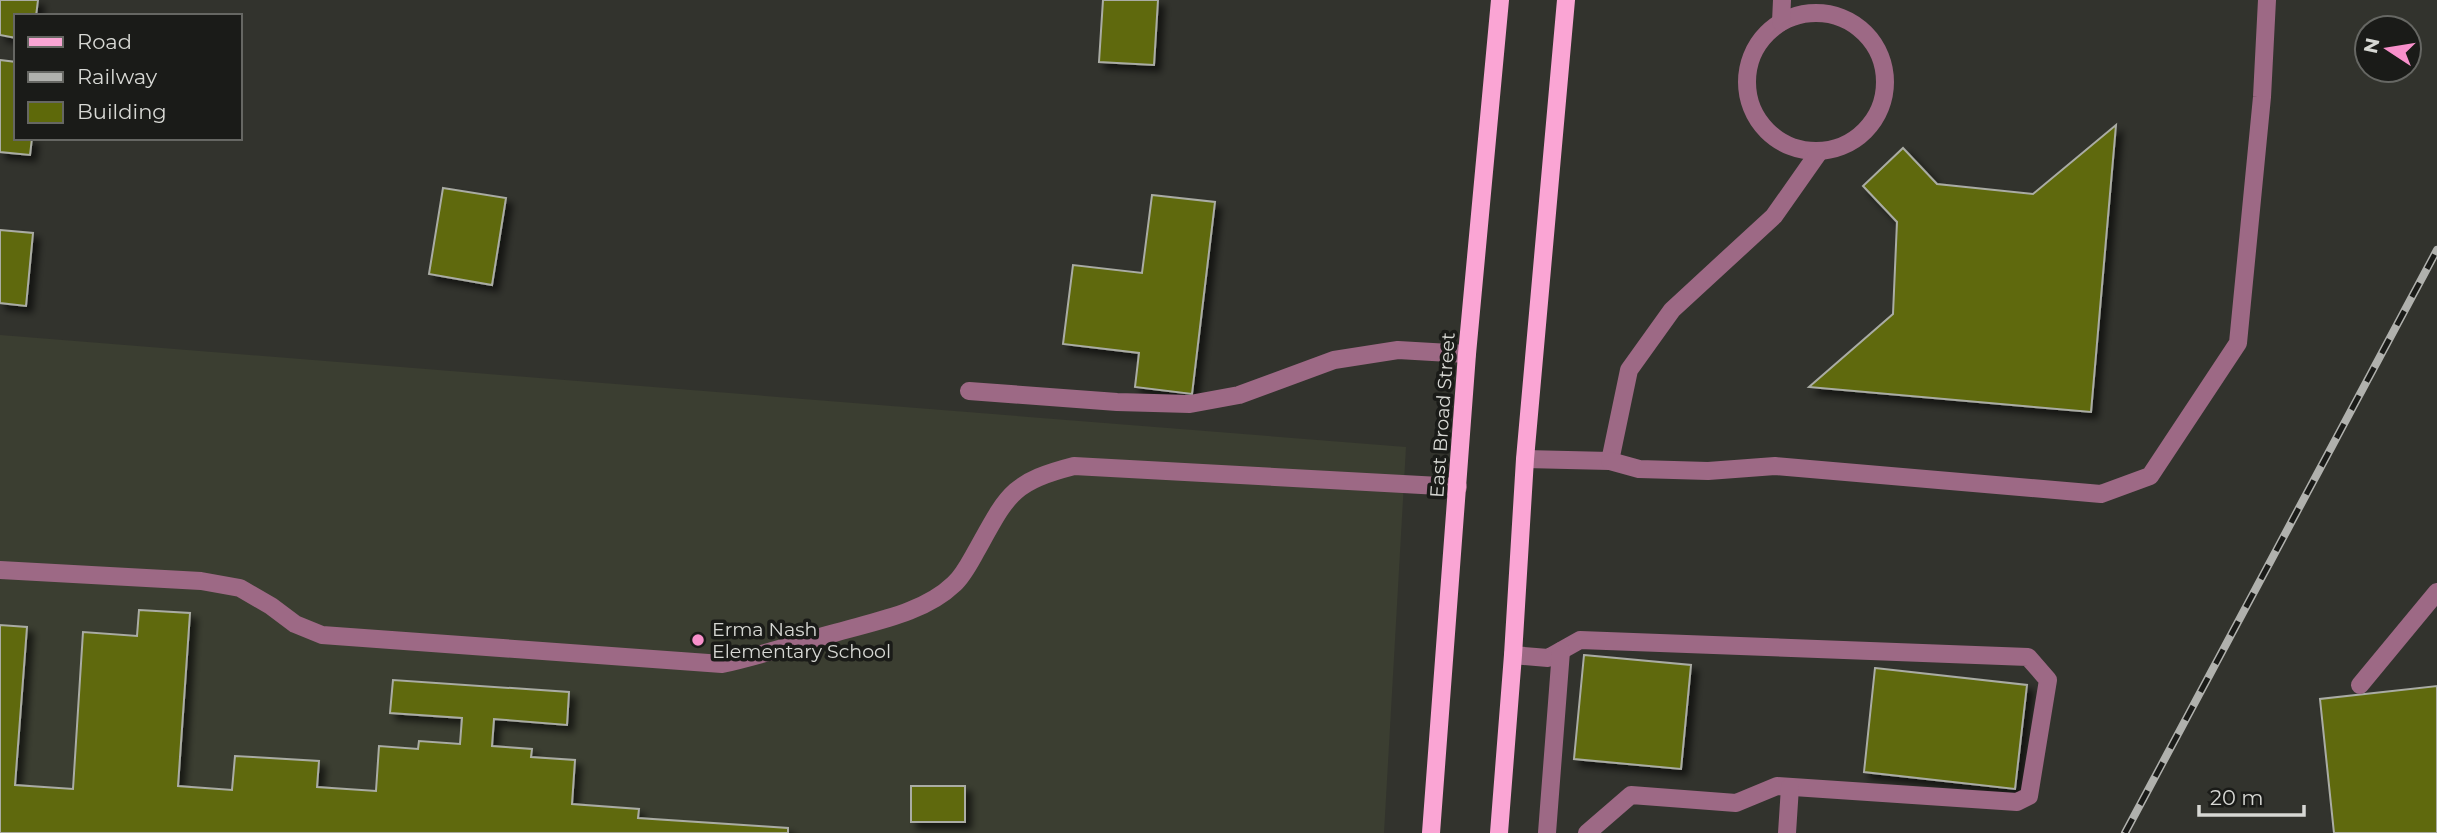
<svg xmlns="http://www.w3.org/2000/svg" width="2437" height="833" font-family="Montserrat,sans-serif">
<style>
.built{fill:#3b3e31}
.building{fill:#5e690a;stroke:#aaaca4;stroke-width:2;filter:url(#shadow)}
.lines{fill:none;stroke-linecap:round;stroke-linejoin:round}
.minor{stroke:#9d6985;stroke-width:18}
.major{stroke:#faa5d4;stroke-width:18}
.rail-casing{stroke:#b0b1ad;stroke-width:8}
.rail{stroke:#1a1b18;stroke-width:5;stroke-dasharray:16;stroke-linecap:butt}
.poi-dot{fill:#f890cb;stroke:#1a1b18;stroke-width:2.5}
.labels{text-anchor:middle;stroke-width:7;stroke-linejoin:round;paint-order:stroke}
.street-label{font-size:19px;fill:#d7d8d4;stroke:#1a1b18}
.poi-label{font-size:19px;fill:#d7d8d4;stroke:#1a1b18;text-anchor:start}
</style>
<defs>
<filter id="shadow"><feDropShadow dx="6" dy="6" stdDeviation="3.5" flood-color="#0009"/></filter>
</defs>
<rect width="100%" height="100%" fill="#32332d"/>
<path class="built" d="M 0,335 L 1406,447 L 1384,833 L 0,833 Z"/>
<g class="building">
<path d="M 0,0 L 38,0 L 36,16 L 16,16 L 16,38 L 0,35 Z"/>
<path d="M 1103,0 L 1158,0 L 1154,65 L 1099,62 Z"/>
<path d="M 0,60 L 16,62 L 16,138 L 32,138 L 30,155 L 0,152 Z"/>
<path d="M 2116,125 L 2091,412 L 1809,387 L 1893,314 L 1897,222 L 1863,186 L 1903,148 L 1937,184 L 2033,194 Z"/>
<path d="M 443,188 L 506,198 L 492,285 L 429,274 Z"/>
<path d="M 1152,195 L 1215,202 L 1192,394 L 1135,387 L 1139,353 L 1063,344 L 1073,265 L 1142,273 Z"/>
<path d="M 0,230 L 33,233 L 26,306 L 0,303 Z"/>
<path d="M 139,610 L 190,613 L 178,786 L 232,790 L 235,756 L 319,761 L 317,787 L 376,791 L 379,746 L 418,749 L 419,741 L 460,744 L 462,718 L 390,713 L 393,680 L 569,692 L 567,725 L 494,719 L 492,746 L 532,749 L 531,757 L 575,760 L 572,804 L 639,809 L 638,818 L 788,828 L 788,833 L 0,833 L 0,625 L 27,627 L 15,785 L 73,789 L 83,632 L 137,636 Z"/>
<path d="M 1584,655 L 1691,665 L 1681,769 L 1574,759 Z"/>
<path d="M 1875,668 L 2027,685 L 2015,789 L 1864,772 Z"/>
<path d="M 2437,686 L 2437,833 L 2334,833 L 2320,699 Z"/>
<rect x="911" y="786" width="54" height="36"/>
</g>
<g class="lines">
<g class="minor">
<circle cx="1816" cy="82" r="69"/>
<path d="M 1781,22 L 1782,0"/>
<path d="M 969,391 L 1117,402 L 1190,404 L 1239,395 L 1334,360 L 1398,350 L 1467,354"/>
<path d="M 1525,459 L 1610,461 L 1629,370 L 1672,310 L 1774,216 L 1819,152"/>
<path d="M 1610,461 L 1639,469 L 1708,471 L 1775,466 L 2101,494 L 2150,476 L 2238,343 L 2262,97 L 2267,0"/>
<path d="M 0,570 L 201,581 L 240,588 L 271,606 L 295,624 L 322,635 L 722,664 C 759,656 795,644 831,634 C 871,622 923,614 954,584 C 964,575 971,560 978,548 C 1008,494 1012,482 1074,466 L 1458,487"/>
<path d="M 1513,655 L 1548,658 L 1580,640 L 2028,657 L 2048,680 L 2029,796 L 2017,802 L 1777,786 L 1736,803 L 1631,795 L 1587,833"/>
<path d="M 2360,685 L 2437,592"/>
<path d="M 1547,833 L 1561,651"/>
<path d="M 1787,833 L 1790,787"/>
</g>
<g class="major">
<path d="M 1431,833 L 1467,354 L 1500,0"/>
<path d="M 1499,833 L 1513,655 L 1525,459 L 1566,0"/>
</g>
<defs>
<path id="rail" d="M 2125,833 L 2437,250"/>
</defs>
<use href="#rail" class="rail-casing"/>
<use href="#rail" class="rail"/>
</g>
<circle class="poi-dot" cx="698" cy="640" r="7"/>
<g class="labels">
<g class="street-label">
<text transform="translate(1442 415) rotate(-86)" y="7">East Broad Street</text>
</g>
<g class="poi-label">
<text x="712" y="636">Erma Nash<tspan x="712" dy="22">Elementary School</tspan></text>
</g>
</g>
<rect x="14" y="14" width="228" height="126" fill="#1a1b18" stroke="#666763" stroke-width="2"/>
<rect x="28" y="37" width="35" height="10" fill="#faa5d4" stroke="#666763" stroke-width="2"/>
<text x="77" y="49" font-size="21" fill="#d7d8d4">Road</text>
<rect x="28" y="72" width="35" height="10" fill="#b0b1ad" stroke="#666763" stroke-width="2"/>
<text x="77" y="84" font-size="21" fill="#d7d8d4">Railway</text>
<rect x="28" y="102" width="35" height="21" fill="#5e690a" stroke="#666763" stroke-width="2"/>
<text x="77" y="119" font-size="21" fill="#d7d8d4">Building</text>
<g transform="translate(2388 49) rotate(282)"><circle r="33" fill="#1a1b18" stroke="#666763" stroke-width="2"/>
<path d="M0-5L12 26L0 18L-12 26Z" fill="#f890cb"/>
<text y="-10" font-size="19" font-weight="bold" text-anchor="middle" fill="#d7d8d4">N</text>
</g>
<path d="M2199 805v10h105v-10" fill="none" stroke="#d7d8d4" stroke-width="3.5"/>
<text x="2210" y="805" font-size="21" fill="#d7d8d4" stroke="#1a1b18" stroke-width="5" paint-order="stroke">20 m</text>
</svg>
